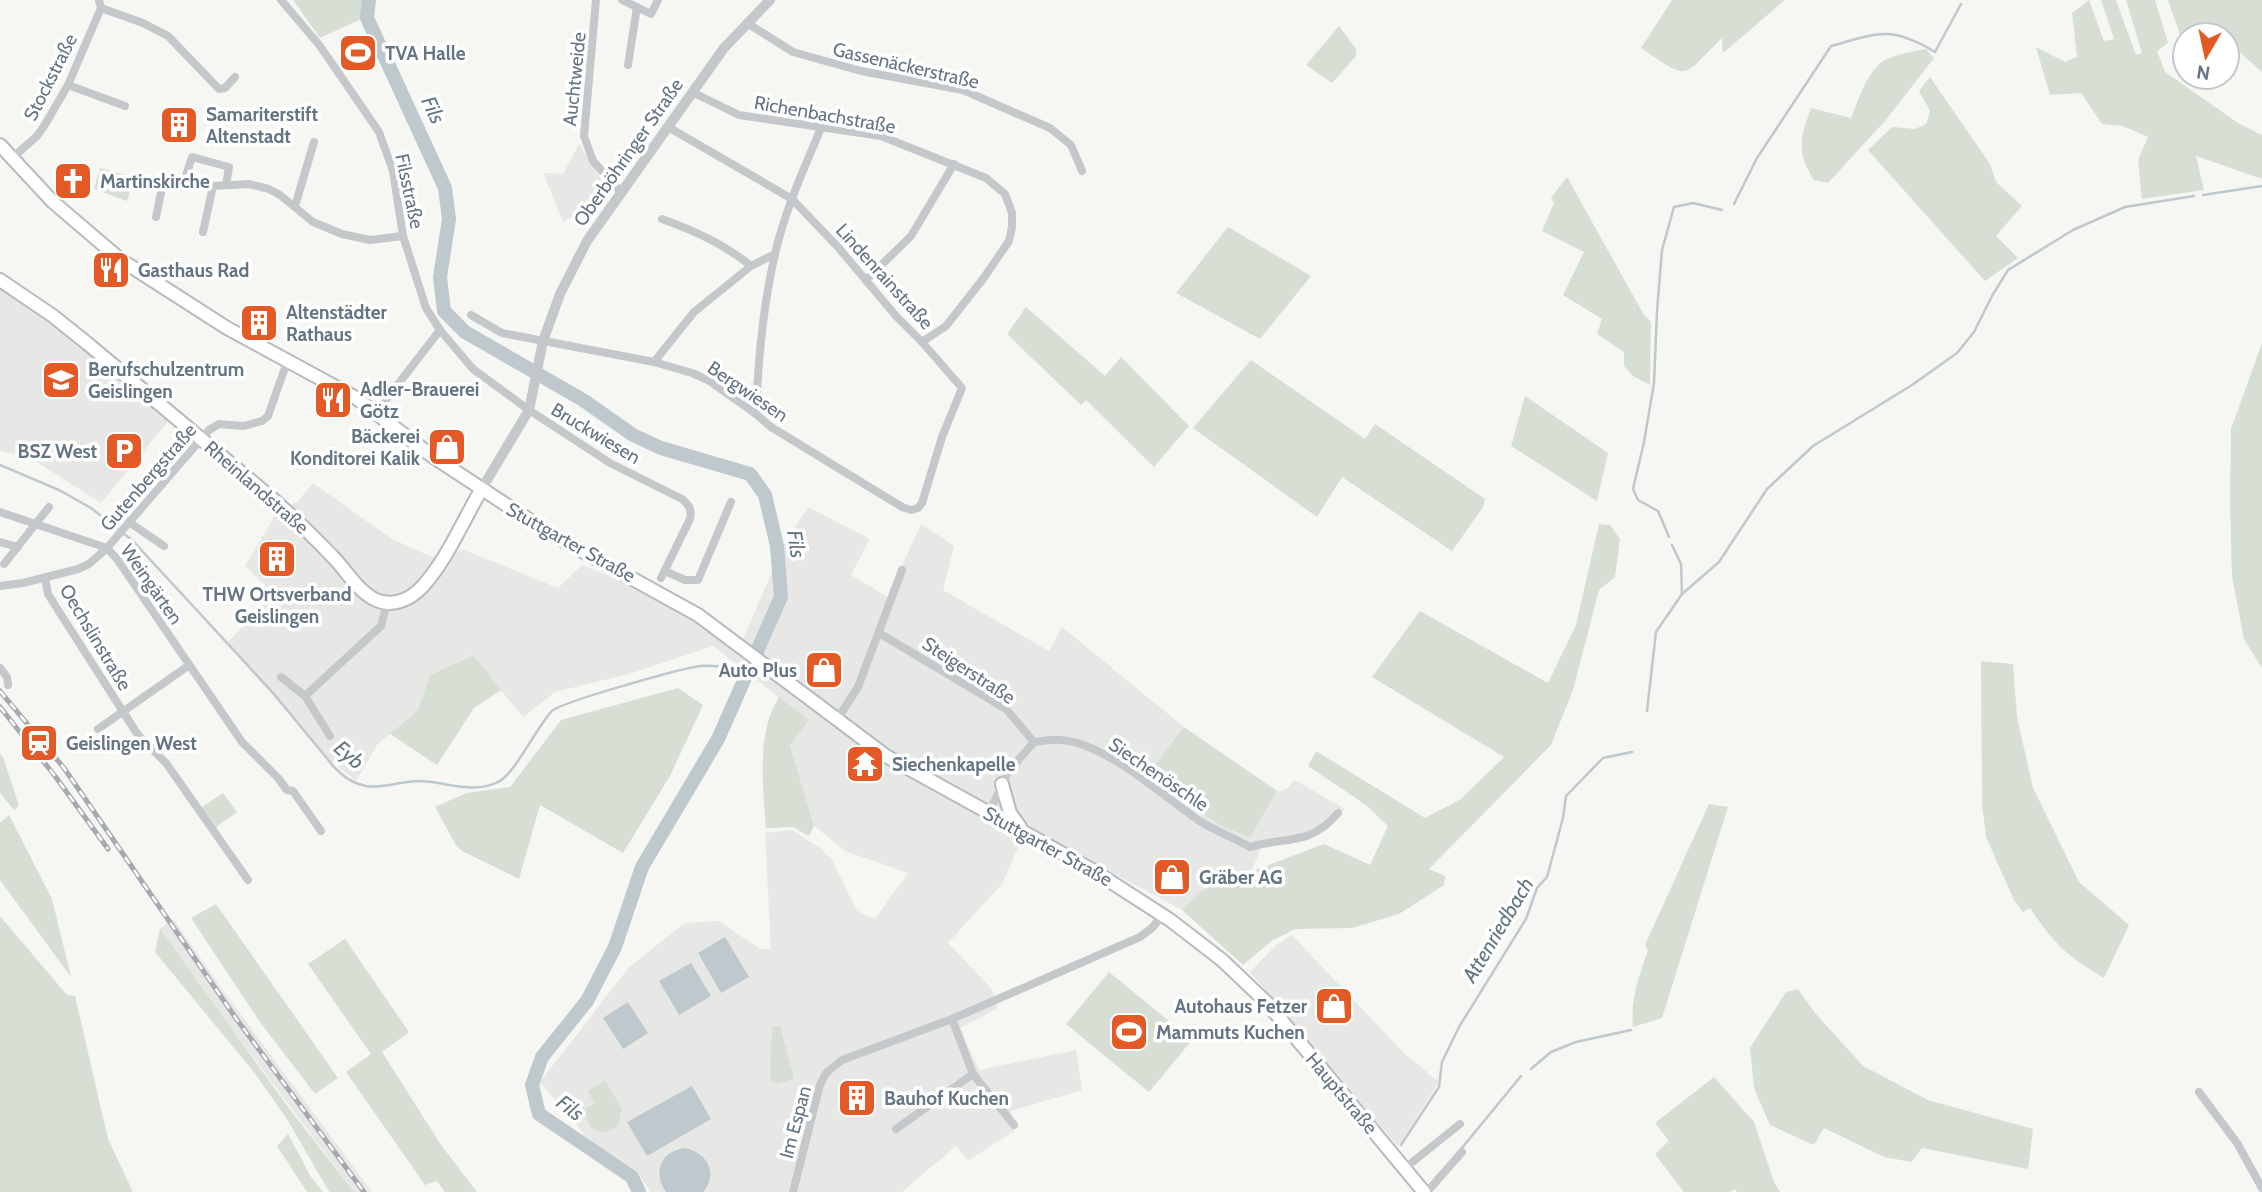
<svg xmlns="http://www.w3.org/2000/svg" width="2262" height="1192" font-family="Cabin,sans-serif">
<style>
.built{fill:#e7e8e6}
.green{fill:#d7ded4}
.water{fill:#bec8cd}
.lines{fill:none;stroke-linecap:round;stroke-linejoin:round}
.stream{stroke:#bec8cd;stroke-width:2.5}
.river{stroke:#bec8cd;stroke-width:14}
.secondary-casing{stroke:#b6bbc0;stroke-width:16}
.primary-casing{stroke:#b7bbbf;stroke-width:16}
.minor{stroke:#c4c8cb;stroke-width:8}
.tertiary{stroke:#c4c8cb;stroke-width:10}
.secondary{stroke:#fff;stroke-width:12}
.primary{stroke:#fff;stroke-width:12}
.rail-casing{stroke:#a4aab0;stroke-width:5}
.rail{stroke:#fff;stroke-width:2.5;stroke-dasharray:8;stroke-linecap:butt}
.labels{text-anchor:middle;stroke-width:7;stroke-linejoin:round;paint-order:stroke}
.poi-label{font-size:19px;font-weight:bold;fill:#657584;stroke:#fff;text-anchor:start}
.street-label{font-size:19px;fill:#657584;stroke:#fff}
.water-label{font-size:21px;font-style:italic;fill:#617781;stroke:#fff}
</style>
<rect width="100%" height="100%" fill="#f6f7f3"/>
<g class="built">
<path d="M 579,144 L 609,192 L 594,212 L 588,208 L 563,222 L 543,173 L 563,174 Z"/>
<path d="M 0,287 L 27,304 L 74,340 L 170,419 L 101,503 L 29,457 L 0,451 Z"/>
<path d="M 313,483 L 392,539 L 432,557 L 464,550 L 558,588 L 582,565 L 654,594 L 737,653 L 784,544 L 808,507 L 870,539 L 851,575 L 888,597 L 921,524 L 954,546 L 943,590 L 1049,651 L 1062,627 L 1184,727 L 1153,767 L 1250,838 L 1277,791 L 1285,790 L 1295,780 L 1345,809 L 1327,829 L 1262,846 L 1251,872 L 1203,890 L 1182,910 L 1027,827 L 1002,884 L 948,943 L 992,989 L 997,1009 L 960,1028 L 979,1070 L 1076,1050 L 1082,1090 L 1011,1111 L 1014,1131 L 968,1161 L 956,1146 L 902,1192 L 651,1192 L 637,1172 L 589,1140 L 540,1082 L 629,967 L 685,923 L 719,921 L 760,949 L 771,949 L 765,833 L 792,830 L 820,848 L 832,860 L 857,911 L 875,919 L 908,873 L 845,851 L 814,826 L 790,745 L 808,720 L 713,646 L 629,674 L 555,692 L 523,717 L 472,655 L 430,675 L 418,710 L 377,745 L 356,781 L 327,758 L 227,643 L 274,594 L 245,566 L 279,509 L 297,502 Z"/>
<path d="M 173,919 L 225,993 L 372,1192 L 354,1192 L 214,1005 L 160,929 Z"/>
<path d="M 1292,935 L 1405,1054 L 1439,1082 L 1398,1147 L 1250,972 L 1276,945 Z"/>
</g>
<g class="green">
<path d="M 293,0 L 362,0 L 361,19 L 320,38 Z"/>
<path d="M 1672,0 L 1785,0 L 1723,53 L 1722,38 C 1681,78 1691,82 1641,48 Z"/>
<path d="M 2089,0 L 2104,41 L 2114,39 L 2101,0 L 2116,0 L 2136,55 L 2142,53 L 2126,0 L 2155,0 L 2168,43 L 2157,51 L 2165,72 L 2238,123 L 2262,135 L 2262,179 L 2196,156 L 2204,190 L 2142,199 L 2138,160 L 2148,137 L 2123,126 L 2102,124 L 2081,93 L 2050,95 L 2036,47 L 2065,62 L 2077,57 L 2072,13 Z"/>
<path d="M 2168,0 L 2262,0 L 2262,72 L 2227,41 L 2227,35 L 2221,35 L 2207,21 L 2198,28 L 2203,35 L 2185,35 L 2185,43 L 2182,40 Z"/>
<path d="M 1339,26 L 1356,49 L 1356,56 L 1332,83 L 1306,65 Z"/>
<path d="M 1926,49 L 1934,58 L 1885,121 L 1828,183 L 1814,180 C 1796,151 1800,138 1811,108 L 1851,118 C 1858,101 1865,78 1879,64 C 1887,56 1914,51 1926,49 Z"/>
<path d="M 1930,77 L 1990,164 L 1996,182 L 2022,206 L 1996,236 L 2018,258 L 1985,281 L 1868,150 L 1892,127 L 1915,129 L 1926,124 L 1930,111 L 1919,91 Z"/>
<path d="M 100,168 L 134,177 L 127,201 L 94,189 Z"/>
<path d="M 1567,177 L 1644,315 L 1651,322 L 1650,385 L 1633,376 L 1624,366 L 1624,352 L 1597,334 L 1602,319 L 1563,295 L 1584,252 L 1542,231 L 1554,203 L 1551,198 Z"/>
<path d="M 1228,227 L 1311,276 L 1260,339 L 1176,293 Z"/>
<path d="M 1026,307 L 1105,376 L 1121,357 L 1189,426 L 1154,467 L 1086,400 L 1081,405 L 1007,334 Z"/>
<path d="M 2262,343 L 2262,668 L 2244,639 L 2232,576 L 2230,501 L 2231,429 Z"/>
<path d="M 1251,360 L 1365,439 L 1375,424 L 1485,499 L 1483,507 L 1452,551 L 1342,477 L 1317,517 L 1193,428 Z"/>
<path d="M 1525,396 L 1608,453 L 1597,501 L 1511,446 Z"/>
<path d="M 1599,524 L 1610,525 L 1620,539 L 1615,577 L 1599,590 L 1573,690 L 1551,745 L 1429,869 L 1445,876 L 1444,885 L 1399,914 L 1352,928 L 1296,929 L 1273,940 L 1243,965 L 1182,910 L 1203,890 L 1324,844 L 1370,865 L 1388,826 L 1366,805 L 1308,766 L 1316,751 L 1425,818 L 1461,799 L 1504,757 L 1372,677 L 1420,611 L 1548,683 L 1576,625 Z"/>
<path d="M 473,655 L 501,690 L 474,708 L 437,765 L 390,734 L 418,710 L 430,675 Z"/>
<path d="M 1981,661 L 2013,664 L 2017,717 L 2033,788 L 2079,882 L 2129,925 L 2104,978 C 2069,958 2052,942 2030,908 L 2023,912 L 2014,900 L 1986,837 L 1982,804 Z"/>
<path d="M 678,688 L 703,705 L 670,776 L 623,853 L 540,805 L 519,879 L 462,851 L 456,845 L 435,807 L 466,793 L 510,787 L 561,720 Z"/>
<path d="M 779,697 L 809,720 L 790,745 L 814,826 L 809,836 L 793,827 L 766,828 C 763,788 756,732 779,697 Z"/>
<path d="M 1184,727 L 1277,791 L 1250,838 L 1219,824 L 1153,783 L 1158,769 L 1153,767 Z"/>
<path d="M 0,754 L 3,757 L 19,806 L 14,810 L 0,793 Z"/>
<path d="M 223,793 L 237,812 L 216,827 L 202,807 Z"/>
<path d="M 1709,804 L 1728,807 L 1662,1018 L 1633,1027 C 1630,1001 1639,976 1648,951 L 1645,945 Z"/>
<path d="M 9,815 L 52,899 L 71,977 L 0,880 L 0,823 Z"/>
<path d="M 216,904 L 338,1078 L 315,1094 L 260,1022 L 191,918 Z"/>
<path d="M 0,916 L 66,994 L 75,996 L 108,1139 L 133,1192 L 0,1192 Z"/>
<path d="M 160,929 L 288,1107 L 354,1192 L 330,1192 L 328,1190 L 287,1119 L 253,1071 L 155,952 Z"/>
<path d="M 345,939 L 409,1032 L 382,1052 L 441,1145 L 477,1192 L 445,1192 L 437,1181 L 425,1185 L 346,1072 L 371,1054 L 308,964 Z"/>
<path d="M 1109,972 L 1192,1040 L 1149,1092 L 1066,1024 Z"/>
<path d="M 1798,989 L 1815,1013 L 1863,1066 L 1928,1100 L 2033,1129 L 2028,1169 L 1922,1148 L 1911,1162 L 1884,1157 L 1824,1128 L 1814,1145 L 1770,1125 L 1754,1088 L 1750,1048 L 1786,992 Z"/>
<path d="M 780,1026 L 794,1079 L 777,1084 L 771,1081 L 770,1075 L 772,1027 Z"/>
<path d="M 1714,1077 L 1754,1122 L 1774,1182 L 1780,1192 L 1737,1192 L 1735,1189 L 1730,1192 L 1684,1192 L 1655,1154 L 1669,1141 L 1655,1123 Z"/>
<path d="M 605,1080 L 622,1109 L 618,1126 L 605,1133 L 592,1129 L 584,1115 L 584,1110 L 594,1104 L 588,1091 Z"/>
<path d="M 288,1134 L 311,1177 L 323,1192 L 307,1192 L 277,1146 Z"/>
</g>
<g class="water">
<path d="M 725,937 L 749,977 L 721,993 L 698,953 Z"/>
<path d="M 691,963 L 711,996 L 679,1015 L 659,981 Z"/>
<path d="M 628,1002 L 648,1033 L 623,1049 L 603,1018 Z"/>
<path d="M 692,1086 L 711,1119 L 647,1156 L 627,1122 Z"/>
<path d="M 685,1148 C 707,1153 719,1173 703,1192 L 666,1192 C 652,1172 661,1151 685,1148 Z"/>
</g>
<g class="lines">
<g class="stream">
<path d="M 2203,195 L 2262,186"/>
<path d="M 1734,204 L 1757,158 L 1831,46 C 1878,33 1890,25 1935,52 L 1961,4"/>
<path d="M 0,465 L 59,490 L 91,508 L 133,541 L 274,694 L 334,767 C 344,777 352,783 366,786 C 384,789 401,781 419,781 C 444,781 473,795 498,782 C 515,774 537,726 552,711 C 561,702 683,668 700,666 C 717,665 732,667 747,674"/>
<path d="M 1669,537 L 1658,511 L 1638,500 L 1633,489 L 1644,442 L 1654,383 L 1657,311 L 1662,250 L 1674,207 L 1693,203 L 1722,210"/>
<path d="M 1672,545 L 1681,564 L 1682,594"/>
<path d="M 1647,711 L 1656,632 L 1682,594 L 1719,562 L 1767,489 L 1813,446 L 1912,385 L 1957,353 L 1974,332 L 1992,296 L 2008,270 L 2073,230 L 2125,207 L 2194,196"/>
<path d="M 1531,1069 L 1551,1052 L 1576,1042 L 1631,1030"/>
<path d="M 1401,1145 L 1439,1087 L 1442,1062 L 1459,1027 L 1526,919 L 1537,888 L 1547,877 L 1563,818 L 1566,796 L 1603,758 L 1632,752"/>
<path d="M 1461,1149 L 1521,1076"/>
</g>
<path class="river" d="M 369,0 L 367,18 L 445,188 L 449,219 L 440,277 L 444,311 L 465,332 L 583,400 L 633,435 L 661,448 L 750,474 L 765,495 L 777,546 L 781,597 L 718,739 L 642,867 L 615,947 L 587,1001 L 542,1057 L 532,1085 L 539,1114 L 632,1177 L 639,1192"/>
<defs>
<path id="secondary" d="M 0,280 L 53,316 L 88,344 L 275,501 C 295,519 314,537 333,557 C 346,570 357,590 374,599 C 391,608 410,600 422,587 C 446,561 463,521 481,490"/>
<g id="primary">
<path d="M 0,145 L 53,202 L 121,260 L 227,328 L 356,398 L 432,456 L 546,531 L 698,615 L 886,756 L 1094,871 L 1170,920 L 1222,960 L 1267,1003 L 1424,1192"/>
<path d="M 1002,784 L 1010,813 L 1020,827"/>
</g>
</defs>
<use href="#secondary" class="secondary-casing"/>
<use href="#primary" class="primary-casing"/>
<g class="minor">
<path d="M 281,0 L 320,46 L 379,132 L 393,171 L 403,236 L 426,308 L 440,330 L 473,369 L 529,410 L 610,463 L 682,499 C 689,505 692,509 690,519 L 661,578"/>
<path d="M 596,0 L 584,136 L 593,161 L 621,192"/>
<path d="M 622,0 L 651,14 L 658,0"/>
<path d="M 101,8 L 143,23 L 168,36 L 219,89 L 225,88 L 235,77"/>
<path d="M 747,23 L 793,52 L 861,71 L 963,90 L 1050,128 L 1071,145 L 1082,171"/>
<path d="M 628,65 L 637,7"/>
<path d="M 68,85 L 125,106"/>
<path d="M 692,92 L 739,115 L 881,136 L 986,178 L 1005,194 L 1012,213 L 1012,227 L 1009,241 L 983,279 L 946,326 L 922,342"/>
<path d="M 11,159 L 37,136 L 46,123 L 68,85 L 101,8 L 99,0"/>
<path d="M 185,179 L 192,157 L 229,167 L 226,185"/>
<path d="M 295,206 L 314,142"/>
<path d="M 156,217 L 163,183 L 183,187 L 185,179 L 213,186"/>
<path d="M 662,219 C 695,231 724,244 751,266"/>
<path d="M 203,232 L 213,186 L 249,184 L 269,189 L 280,195 L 313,222 L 342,234 L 370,240 L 403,236"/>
<path d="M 866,280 L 911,236 L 954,164"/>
<path d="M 471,315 L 502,333 L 654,362 L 692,373 L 708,380 L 756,414 L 771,427 L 902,507 L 911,510 L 918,508 L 922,503 L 942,437 L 962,388 L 922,342 L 896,316 L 837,246 L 792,199 L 668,127"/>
<path d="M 654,362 L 694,312 L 751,266 L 775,254"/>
<path d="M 385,401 L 440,330"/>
<path d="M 756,414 C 758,360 763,306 775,254 C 785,210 804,169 821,128"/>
<path d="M 0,512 L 107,548 L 117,559 L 242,742 L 278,778 L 287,790 L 293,791 L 321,831"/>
<path d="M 129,522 L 164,546"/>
<path d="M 0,542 L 18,547"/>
<path d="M 4,564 L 49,507"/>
<path d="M 665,571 L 685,580 L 698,580 L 731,502"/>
<path d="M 45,578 L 48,594 L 58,610 L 138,735 L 166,763 L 248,880"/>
<path d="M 0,586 L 23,583 L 78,569 L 89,564 L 107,548 L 209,430 L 219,424 L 244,426 L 262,421 L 268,416 L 287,362"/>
<path d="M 879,633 L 1006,709 L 1034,742"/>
<path d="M 0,668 L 7,677 L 8,685"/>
<path d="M 281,677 L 305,696"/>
<path d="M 837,720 L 858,687 L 902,570"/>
<path d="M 98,729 L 188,666"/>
<path d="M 330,736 L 305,696 L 381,626 L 387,603"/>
<path d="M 989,813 L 1008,772 L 1034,742 C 1043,741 1052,739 1061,740 C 1106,743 1164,797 1201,822 C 1216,831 1234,838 1250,847 C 1287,836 1309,847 1338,813"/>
<path d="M 952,1019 L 973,1074 L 1014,1125"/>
<path d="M 2199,1092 L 2237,1143 L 2262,1188"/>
<path d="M 896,1129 L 973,1074"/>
<path d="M 1405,1168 L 1460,1124"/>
<path d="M 793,1192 L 820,1085 L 826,1073 L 842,1060 L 952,1019 L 1140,937 L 1153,927 L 1162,915"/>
<path d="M 1427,1192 L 1462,1152"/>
</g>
<path class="tertiary" d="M 481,490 L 529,410 L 543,341 L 560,294 L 587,241 L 724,48 L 770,0"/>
<use href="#secondary" class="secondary"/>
<use href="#primary" class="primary"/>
<defs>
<g id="rail">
<path d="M 0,691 L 64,768 L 235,1017 L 364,1192"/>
<path d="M 0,707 L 55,776 L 108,849"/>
</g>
</defs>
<use href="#rail" class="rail-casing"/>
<use href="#rail" class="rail"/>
</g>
<defs>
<symbol id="stadium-square" viewBox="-11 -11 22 22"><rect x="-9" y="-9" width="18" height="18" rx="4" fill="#e45a26" stroke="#fff"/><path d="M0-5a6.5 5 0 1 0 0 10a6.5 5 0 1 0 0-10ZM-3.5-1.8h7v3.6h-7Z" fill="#fff"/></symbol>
<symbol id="building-square" viewBox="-11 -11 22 22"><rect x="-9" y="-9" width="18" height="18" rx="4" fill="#e45a26" stroke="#fff"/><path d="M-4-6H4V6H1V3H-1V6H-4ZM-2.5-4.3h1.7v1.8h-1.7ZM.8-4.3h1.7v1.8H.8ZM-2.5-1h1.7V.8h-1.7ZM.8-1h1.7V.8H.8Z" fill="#fff"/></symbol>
<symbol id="church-square" viewBox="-11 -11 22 22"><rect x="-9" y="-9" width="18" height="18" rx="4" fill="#e45a26" stroke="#fff"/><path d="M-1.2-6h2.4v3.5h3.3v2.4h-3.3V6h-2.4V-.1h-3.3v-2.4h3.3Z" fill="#fff"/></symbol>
<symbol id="restaurant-square" viewBox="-11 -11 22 22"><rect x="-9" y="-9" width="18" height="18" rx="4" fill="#e45a26" stroke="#fff"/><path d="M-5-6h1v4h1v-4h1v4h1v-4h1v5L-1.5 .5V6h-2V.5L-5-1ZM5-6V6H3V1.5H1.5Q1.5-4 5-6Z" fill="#fff"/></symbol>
<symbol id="school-square" viewBox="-11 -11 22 22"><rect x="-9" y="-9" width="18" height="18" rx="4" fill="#e45a26" stroke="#fff"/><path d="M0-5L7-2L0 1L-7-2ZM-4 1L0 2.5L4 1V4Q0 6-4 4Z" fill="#fff"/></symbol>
<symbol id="shop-square" viewBox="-11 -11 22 22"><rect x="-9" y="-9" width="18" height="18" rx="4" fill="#e45a26" stroke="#fff"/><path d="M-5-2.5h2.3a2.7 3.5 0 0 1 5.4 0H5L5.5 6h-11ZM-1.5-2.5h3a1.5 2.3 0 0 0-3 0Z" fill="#fff"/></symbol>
<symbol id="parking-square" viewBox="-11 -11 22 22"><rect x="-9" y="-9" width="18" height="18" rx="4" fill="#e45a26" stroke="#fff"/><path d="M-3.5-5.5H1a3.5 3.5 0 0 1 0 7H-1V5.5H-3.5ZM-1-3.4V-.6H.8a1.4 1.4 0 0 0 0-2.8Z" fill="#fff"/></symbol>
<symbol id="station-square" viewBox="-11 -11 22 22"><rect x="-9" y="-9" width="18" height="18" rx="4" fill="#e45a26" stroke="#fff"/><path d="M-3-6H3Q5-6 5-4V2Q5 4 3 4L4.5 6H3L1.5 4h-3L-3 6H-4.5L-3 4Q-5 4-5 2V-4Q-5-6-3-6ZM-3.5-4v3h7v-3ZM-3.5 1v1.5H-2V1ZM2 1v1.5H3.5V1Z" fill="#fff"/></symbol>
<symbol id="temple-square" viewBox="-11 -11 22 22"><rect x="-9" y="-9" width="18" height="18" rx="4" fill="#e45a26" stroke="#fff"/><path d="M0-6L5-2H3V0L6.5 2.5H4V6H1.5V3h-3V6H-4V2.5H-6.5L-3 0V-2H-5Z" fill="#fff"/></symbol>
</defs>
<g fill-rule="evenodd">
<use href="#stadium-square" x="336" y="31" width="44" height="44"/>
<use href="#building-square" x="157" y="103" width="44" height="44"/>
<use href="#church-square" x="51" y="159" width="44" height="44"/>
<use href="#restaurant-square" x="89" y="248" width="44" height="44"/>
<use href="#building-square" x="237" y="301" width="44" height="44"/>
<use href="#school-square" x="39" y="358" width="44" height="44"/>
<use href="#restaurant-square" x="311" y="378" width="44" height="44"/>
<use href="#shop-square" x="425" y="425" width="44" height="44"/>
<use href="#parking-square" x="102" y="429" width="44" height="44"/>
<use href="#building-square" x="255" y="537" width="44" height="44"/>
<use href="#shop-square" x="802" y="648" width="44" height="44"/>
<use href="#station-square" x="17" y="721" width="44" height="44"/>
<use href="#temple-square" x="843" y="742" width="44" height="44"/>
<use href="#shop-square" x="1150" y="855" width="44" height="44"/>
<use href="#shop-square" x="1312" y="984" width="44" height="44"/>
<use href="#stadium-square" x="1107" y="1010" width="44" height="44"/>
<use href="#building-square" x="835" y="1076" width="44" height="44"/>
</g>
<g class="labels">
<g class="poi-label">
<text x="385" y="60">TVA Halle</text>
<text x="206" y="121">Samariterstift<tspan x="206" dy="22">Altenstadt</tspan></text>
<text x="100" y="188">Martinskirche</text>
<text x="138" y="277">Gasthaus Rad</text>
<text x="286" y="319">Altenstädter<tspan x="286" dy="22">Rathaus</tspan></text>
<text x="88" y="376">Berufschulzentrum<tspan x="88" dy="22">Geislingen</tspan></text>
<text x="360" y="396">Adler-Brauerei<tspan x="360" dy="22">Götz</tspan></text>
<text x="420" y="443" text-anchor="end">Bäckerei<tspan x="420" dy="22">Konditorei Kalik</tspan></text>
<text x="97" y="458" text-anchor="end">BSZ West</text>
<text x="277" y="601" text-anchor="middle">THW Ortsverband<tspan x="277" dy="22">Geislingen</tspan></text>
<text x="797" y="677" text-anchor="end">Auto Plus</text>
<text x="66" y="750">Geislingen West</text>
<text x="892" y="771">Siechenkapelle</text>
<text x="1199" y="884">Gräber AG</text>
<text x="1307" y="1013" text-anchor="end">Autohaus Fetzer</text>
<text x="1156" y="1039">Mammuts Kuchen</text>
<text x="884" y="1105">Bauhof Kuchen</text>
</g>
<g class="street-label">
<text transform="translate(906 65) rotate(13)" y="7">Gassenäckerstraße</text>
<text transform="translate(50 77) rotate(-63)" y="7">Stockstraße</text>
<text transform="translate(574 79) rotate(-84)" y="7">Auchtweide</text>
<text transform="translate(825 114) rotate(10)" y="7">Richenbachstraße</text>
<text transform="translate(628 152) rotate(-55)" y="7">Oberböhringer Straße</text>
<text transform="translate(410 191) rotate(78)" y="7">Filsstraße</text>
<text transform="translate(885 276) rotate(48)" y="7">Lindenrainstraße</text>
<text transform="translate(748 391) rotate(34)" y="7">Bergwiesen</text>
<text transform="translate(596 433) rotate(31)" y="7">Bruckwiesen</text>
<text transform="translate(148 477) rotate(-49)" y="7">Gutenbergstraße</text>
<text transform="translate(257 487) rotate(41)" y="7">Rheinlandstraße</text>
<text transform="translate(571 542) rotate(29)" y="7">Stuttgarter Straße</text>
<text transform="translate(152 584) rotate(55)" y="7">Weingärten</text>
<text transform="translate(96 637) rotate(59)" y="7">Oechslinstraße</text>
<text transform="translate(969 670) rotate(33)" y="7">Steigerstraße</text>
<text transform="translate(1159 774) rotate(34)" y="7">Siechenöschle</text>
<text transform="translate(1048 846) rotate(29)" y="7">Stuttgarter Straße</text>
<text transform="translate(1342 1093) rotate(50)" y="7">Hauptstraße</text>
<text transform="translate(795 1122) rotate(-75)" y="7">Im Espan</text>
</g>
<g class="water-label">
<text transform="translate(433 110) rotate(65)" y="7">Fils</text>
<text transform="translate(796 544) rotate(81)" y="7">Fils</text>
<text transform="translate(349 755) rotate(41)" y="7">Eyb</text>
<text transform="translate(1498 930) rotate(-59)" y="7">Attenriedbach</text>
<text transform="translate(570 1108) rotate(37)" y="7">Fils</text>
</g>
</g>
<g transform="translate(2206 56) rotate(189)"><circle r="33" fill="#ffffff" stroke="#c1c8ce" stroke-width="2"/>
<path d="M0-5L12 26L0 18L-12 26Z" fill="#e45a26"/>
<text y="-10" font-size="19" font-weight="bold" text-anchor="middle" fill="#657584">N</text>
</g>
</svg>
